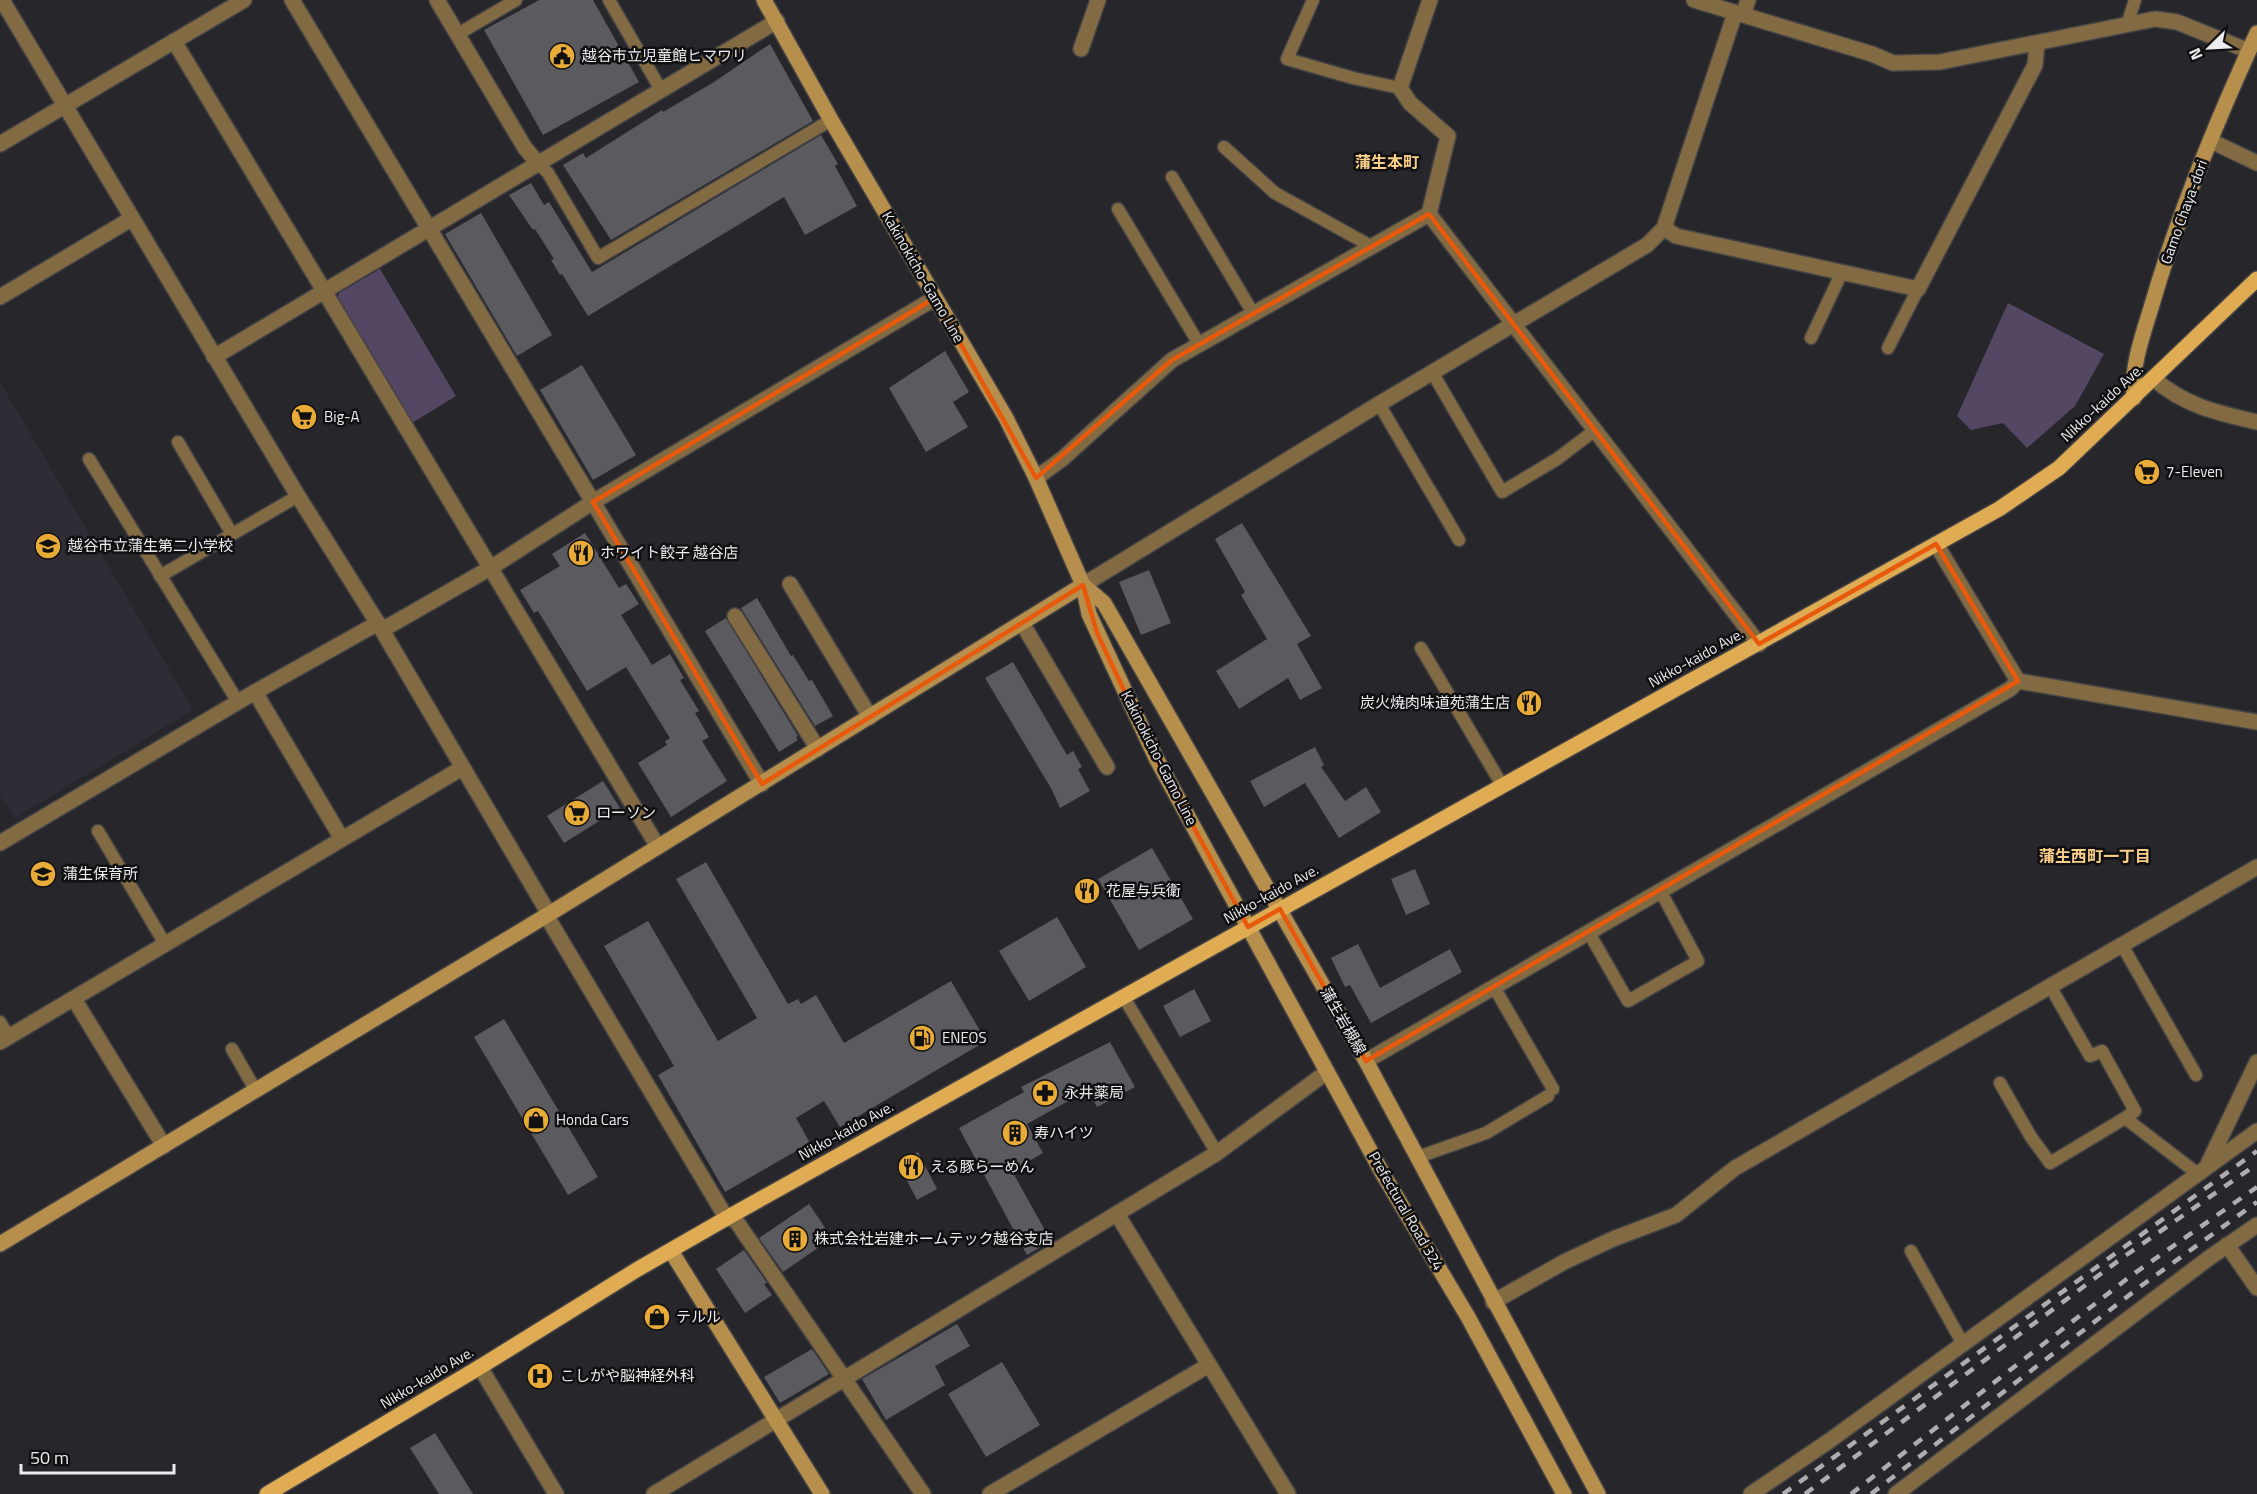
<svg xmlns="http://www.w3.org/2000/svg" width="2257" height="1494" font-family="'Titillium Web','Noto Sans JP',sans-serif">
<style>
.built{fill:#302c36}
.green{fill:#534764}
.building{fill:#5b5a5e}
.lines{fill:none;stroke-linecap:round;stroke-linejoin:round}
.lane-casing{stroke:#434245;stroke-width:15}
.street-casing{stroke:#434245;stroke-width:18}
.secondary-casing{stroke:#434245;stroke-width:18}
.primary-casing{stroke:#434245;stroke-width:18}
.lane{stroke:#826a42;stroke-width:12}
.street{stroke:#826a42;stroke-width:15}
.secondary{stroke:#b68f4c;stroke-width:15}
.primary{stroke:#dfac53;stroke-width:15}
.rail{stroke:#adacaf;stroke-width:4.5;stroke-dasharray:10 10;stroke-linecap:butt}
.marked{fill:none;stroke:#e8590c;stroke-width:4.5;stroke-linejoin:round}
.labels{text-anchor:middle;stroke-width:5;stroke-linejoin:round;paint-order:stroke}
.poi-label{font-size:15px;fill:#ecebee;stroke:#100f11;text-anchor:start}
.street-label{font-size:15px;fill:#ecebee;stroke:#100f11}
.neighbourhood-label{font-size:16px;font-weight:bold;fill:#f9ce88;stroke:#100f11}
</style>
<rect width="100%" height="100%" fill="#27262a"/>
<path class="built" d="M 0,382 L 193,710 L 15,818 L 0,796 Z"/>
<g class="green">
<path d="M 380,269 L 456,396 L 412,423 L 337,300 L 339,293 Z"/>
<path d="M 2008,303 L 2104,354 L 2075,406 L 2027,448 L 2003,423 L 1971,430 L 1957,416 Z"/>
</g>
<g class="building">
<path d="M 539,0 L 593,0 L 639,82 L 543,135 L 484,30 Z"/>
<path d="M 770,44 L 813,121 L 611,240 L 563,165 L 583,153 L 586,158 L 662,110 L 663,112 L 714,82 Z"/>
<path d="M 821,135 L 838,164 L 835,166 L 857,206 L 805,235 L 784,197 L 588,316 L 562,274 L 560,275 L 551,260 L 554,259 L 535,229 L 533,230 L 509,195 L 531,183 L 544,205 L 549,202 L 592,272 Z"/>
<path d="M 481,213 L 552,335 L 517,356 L 445,234 Z"/>
<path d="M 945,351 L 969,392 L 953,402 L 968,427 L 926,452 L 889,388 Z"/>
<path d="M 582,365 L 636,455 L 593,480 L 540,390 Z"/>
<path d="M 1242,523 L 1311,636 L 1297,644 L 1322,688 L 1300,700 L 1288,678 L 1239,709 L 1216,671 L 1267,639 L 1241,595 L 1245,592 L 1215,539 Z"/>
<path d="M 585,533 L 619,588 L 626,584 L 639,604 L 621,615 L 652,665 L 670,654 L 684,678 L 680,680 L 699,711 L 695,713 L 709,737 L 702,741 L 727,781 L 671,817 L 638,763 L 667,745 L 665,741 L 670,738 L 626,667 L 587,691 L 538,611 L 534,613 L 520,590 L 560,566 L 552,554 Z"/>
<path d="M 1149,570 L 1171,623 L 1141,635 L 1119,582 Z"/>
<path d="M 757,598 L 791,656 L 793,655 L 809,681 L 812,680 L 833,716 L 815,726 L 741,608 Z"/>
<path d="M 726,618 L 798,736 L 796,737 L 798,740 L 779,752 L 705,631 Z"/>
<path d="M 1013,662 L 1067,755 L 1073,751 L 1082,767 L 1078,769 L 1090,791 L 1060,808 L 1052,790 L 985,678 Z"/>
<path d="M 1315,747 L 1324,765 L 1321,767 L 1345,801 L 1366,787 L 1381,812 L 1339,838 L 1305,783 L 1264,807 L 1250,781 Z"/>
<path d="M 603,781 L 620,808 L 564,843 L 547,816 Z"/>
<path d="M 1152,848 L 1193,919 L 1139,950 L 1098,879 Z"/>
<path d="M 706,862 L 788,1004 L 798,999 L 801,1004 L 816,995 L 844,1043 L 951,981 L 986,1041 L 840,1127 L 824,1101 L 796,1118 L 810,1143 L 725,1192 L 658,1075 L 674,1066 L 604,946 L 648,921 L 718,1041 L 757,1018 L 676,879 Z"/>
<path d="M 1415,869 L 1430,904 L 1406,915 L 1391,879 Z"/>
<path d="M 1057,917 L 1086,967 L 1029,1001 L 999,951 Z"/>
<path d="M 1358,944 L 1380,988 L 1450,949 L 1462,972 L 1371,1023 L 1350,985 L 1345,987 L 1331,958 Z"/>
<path d="M 1194,989 L 1211,1021 L 1180,1037 L 1163,1006 Z"/>
<path d="M 504,1019 L 598,1177 L 568,1195 L 474,1037 Z"/>
<path d="M 1110,1042 L 1135,1087 L 1097,1107 L 1088,1090 L 1027,1124 L 1043,1153 L 1012,1171 L 1051,1241 L 1027,1255 L 959,1128 L 1024,1092 L 1021,1087 Z"/>
<path d="M 918,1152 L 937,1189 L 917,1200 L 898,1163 Z"/>
<path d="M 809,1204 L 832,1238 L 783,1272 L 759,1238 Z"/>
<path d="M 744,1250 L 767,1283 L 764,1284 L 772,1295 L 745,1313 L 716,1269 Z"/>
<path d="M 957,1324 L 970,1346 L 935,1366 L 945,1385 L 886,1420 L 862,1379 Z"/>
<path d="M 812,1349 L 829,1374 L 780,1403 L 764,1377 Z"/>
<path d="M 1002,1362 L 1040,1425 L 986,1457 L 948,1394 Z"/>
<path d="M 435,1433 L 473,1494 L 439,1494 L 410,1448 Z"/>
</g>
<g class="lines">
<defs>
<g id="lane">
<path d="M 609,0 L 661,90"/>
<path d="M 1313,0 L 1287,59 L 1353,78 L 1400,88"/>
<path d="M 2127,25 L 2135,0"/>
<path d="M 458,34 L 516,0"/>
<path d="M 1224,147 L 1275,193 L 1369,245"/>
<path d="M 537,162 L 548,173 L 598,258 L 831,120"/>
<path d="M 1172,177 L 1253,313"/>
<path d="M 1118,209 L 1199,344"/>
<path d="M 1811,338 L 1842,272"/>
<path d="M 1888,348 L 1918,289"/>
<path d="M 1432,372 L 1502,492 L 1557,459 L 1594,431"/>
<path d="M 1379,404 L 1459,540"/>
<path d="M 178,442 L 232,534"/>
<path d="M 89,459 L 238,702"/>
<path d="M 160,576 L 298,496"/>
<path d="M 1421,648 L 1502,785"/>
<path d="M 98,831 L 165,944"/>
<path d="M 1589,933 L 1628,1001 L 1698,961 L 1661,892"/>
<path d="M 2122,945 L 2196,1075"/>
<path d="M 2050,986 L 2090,1056 L 2102,1051 L 2135,1111 L 2125,1118 L 2198,1174"/>
<path d="M 1494,987 L 1553,1089"/>
<path d="M 1123,996 L 1217,1153"/>
<path d="M 0,1022 L 9,1037"/>
<path d="M 232,1049 L 256,1091"/>
<path d="M 2000,1083 L 2031,1137 L 2050,1163 L 2125,1118"/>
<path d="M 1418,1157 L 1486,1133 L 1548,1096"/>
<path d="M 1911,1251 L 1963,1344"/>
</g>
<g id="street">
<path d="M 2,0 L 298,496 L 382,630 L 549,914"/>
<path d="M 292,0 L 762,784"/>
<path d="M 437,0 L 525,148 L 537,162"/>
<path d="M 1694,0 L 1872,54 L 1893,63 L 1940,62 L 2155,19 L 2177,22 L 2249,51"/>
<path d="M 1743,15 L 1748,0"/>
<path d="M 174,41 L 658,847"/>
<path d="M 1081,49 L 1098,0"/>
<path d="M 2211,141 L 2257,163"/>
<path d="M 0,144 L 244,0"/>
<path d="M 1429,214 L 1759,644"/>
<path d="M 1664,228 L 1676,236 L 1918,289 L 2035,65 L 2037,43"/>
<path d="M 0,297 L 131,219"/>
<path d="M 214,357 L 777,21"/>
<path d="M 2154,379 C 2185,406 2218,413 2257,422"/>
<path d="M 1036,478 L 1062,459 L 1172,360 L 1429,214 L 1448,136 L 1410,103 L 1400,88 L 1430,0"/>
<path d="M 1936,544 L 2018,681 L 2257,722"/>
<path d="M 790,584 L 870,717"/>
<path d="M 1083,585 L 1379,404 L 1647,245 L 1664,228 L 1735,13"/>
<path d="M 735,616 L 818,749"/>
<path d="M 1022,623 L 1107,767"/>
<path d="M 382,630 L 492,567 L 593,502 L 935,298"/>
<path d="M 255,692 L 342,839"/>
<path d="M 0,843 L 255,692 L 378,623"/>
<path d="M 546,915 L 727,1219"/>
<path d="M 74,999 L 164,1146"/>
<path d="M 0,1042 L 462,768"/>
<path d="M 1366,1061 L 2010,689 L 2018,681"/>
<path d="M 2208,1164 L 2257,1062"/>
<path d="M 1117,1214 L 1288,1494"/>
<path d="M 732,1215 L 923,1494"/>
<path d="M 2227,1245 L 2257,1288"/>
<path d="M 1493,1302 L 1564,1262 L 1613,1239 L 1676,1215 L 1735,1168 L 2257,867"/>
<path d="M 480,1367 L 556,1494"/>
<path d="M 654,1494 L 1217,1153 L 1327,1072"/>
<path d="M 990,1494 L 1209,1365"/>
<path d="M 1751,1494 L 1829,1441 L 2257,1131"/>
<path d="M 1896,1494 L 2209,1258 L 2257,1225"/>
</g>
<g id="secondary">
<path d="M 764,0 L 831,120 L 1006,418 L 1036,478 L 1083,585 L 1104,603 L 1366,1061 L 1598,1494"/>
<path d="M 2134,398 C 2131,367 2142,337 2151,308 C 2178,214 2216,122 2257,33"/>
<path d="M 1083,585 L 1089,614 L 1156,758 L 1384,1176 L 1468,1317 L 1564,1494"/>
<path d="M 0,1244 L 549,914 L 1083,585"/>
<path d="M 671,1251 L 822,1494"/>
</g>
<path id="primary" d="M 267,1494 L 480,1367 L 638,1269 L 732,1215 L 1999,509 L 2059,468 L 2257,279"/>
</defs>
<use href="#lane" class="lane-casing"/>
<use href="#street" class="street-casing"/>
<use href="#secondary" class="secondary-casing"/>
<use href="#primary" class="primary-casing"/>
<use href="#lane" class="lane"/>
<use href="#street" class="street"/>
<use href="#secondary" class="secondary"/>
<use href="#primary" class="primary"/>
<g class="rail">
<path d="M 1783,1494 L 2257,1151"/>
<path d="M 1805,1494 L 2122,1258 L 2257,1164"/>
<path d="M 1851,1494 L 2132,1275 L 2257,1187"/>
<path d="M 1871,1494 L 2141,1286 L 2257,1202"/>
</g>
</g>
<path class="marked" d="M 1429,214 L 1759,644 L 1936,544 L 2018,681 L 1366,1061 L 1280,909 L 1248,927 L 1156,758 L 1097,633 L 1083,585 L 762,784 L 593,502 L 935,298 L 1036,478 L 1172,360 Z"/>
<defs>
<symbol id="civic-disc" viewBox="-11 -11 22 22"><circle r="9.5" fill="#e8ab37" stroke="#100f11"/><path d="M-.6-6.5H3V-4.5H.6V-3L4-1V1h2V6H-6V1h2V-1L-.6-3ZM-1.2 2.5V6h2.4V2.5Z" fill="#111"/></symbol>
<symbol id="supermarket-disc" viewBox="-11 -11 22 22"><circle r="9.5" fill="#e8ab37" stroke="#100f11"/><path d="M-6-5.5h2.5l.6 2H6L4.5 2H-2.5L-4.4-4H-6ZM-1.5 3.2a1.3 1.3 0 1 0 .1 0ZM3 3.2a1.3 1.3 0 1 0 .1 0Z" fill="#111"/></symbol>
<symbol id="school-disc" viewBox="-11 -11 22 22"><circle r="9.5" fill="#e8ab37" stroke="#100f11"/><path d="M0-5L7-2L0 1L-7-2ZM-4 1L0 2.5L4 1V4Q0 6-4 4Z" fill="#111"/></symbol>
<symbol id="restaurant-disc" viewBox="-11 -11 22 22"><circle r="9.5" fill="#e8ab37" stroke="#100f11"/><path d="M-5-6h1v4h1v-4h1v4h1v-4h1v5L-1.5 .5V6h-2V.5L-5-1ZM5-6V6H3V1.5H1.5Q1.5-4 5-6Z" fill="#111"/></symbol>
<symbol id="fuel-disc" viewBox="-11 -11 22 22"><circle r="9.5" fill="#e8ab37" stroke="#100f11"/><path d="M-5.5-6h7V0h2V4h1.3V-2.5L3-4.5l.8-.8L6-3V5H2.5V1h-1V6h-7ZM-4.2-4.7v3.2H.2V-4.7Z" fill="#111"/></symbol>
<symbol id="pharmacy-disc" viewBox="-11 -11 22 22"><circle r="9.5" fill="#e8ab37" stroke="#100f11"/><path d="M-2-6h4v4h4v4h-4v4h-4v-4h-4v-4h4Z" fill="#111"/></symbol>
<symbol id="shop-disc" viewBox="-11 -11 22 22"><circle r="9.5" fill="#e8ab37" stroke="#100f11"/><path d="M-5-2.5h2.3a2.7 3.5 0 0 1 5.4 0H5L5.5 6h-11ZM-1.5-2.5h3a1.5 2.3 0 0 0-3 0Z" fill="#111"/></symbol>
<symbol id="building-disc" viewBox="-11 -11 22 22"><circle r="9.5" fill="#e8ab37" stroke="#100f11"/><path d="M-4-6H4V6H1V3H-1V6H-4ZM-2.5-4.3h1.7v1.8h-1.7ZM.8-4.3h1.7v1.8H.8ZM-2.5-1h1.7V.8h-1.7ZM.8-1h1.7V.8H.8Z" fill="#111"/></symbol>
<symbol id="hospital-disc" viewBox="-11 -11 22 22"><circle r="9.5" fill="#e8ab37" stroke="#100f11"/><path d="M-5-5h3v3.5h4V-5h3V5h-3V1.5h-4V5h-3Z" fill="#111"/></symbol>
</defs>
<g fill-rule="evenodd">
<use href="#civic-disc" x="547" y="41" width="30" height="30"/>
<use href="#supermarket-disc" x="289" y="402" width="30" height="30"/>
<use href="#supermarket-disc" x="2132" y="457" width="30" height="30"/>
<use href="#school-disc" x="33" y="531" width="30" height="30"/>
<use href="#restaurant-disc" x="566" y="538" width="30" height="30"/>
<use href="#restaurant-disc" x="1514" y="688" width="30" height="30"/>
<use href="#supermarket-disc" x="562" y="798" width="30" height="30"/>
<use href="#school-disc" x="28" y="859" width="30" height="30"/>
<use href="#restaurant-disc" x="1072" y="876" width="30" height="30"/>
<use href="#fuel-disc" x="907" y="1023" width="30" height="30"/>
<use href="#pharmacy-disc" x="1030" y="1078" width="30" height="30"/>
<use href="#shop-disc" x="521" y="1105" width="30" height="30"/>
<use href="#building-disc" x="1000" y="1118" width="30" height="30"/>
<use href="#restaurant-disc" x="896" y="1152" width="30" height="30"/>
<use href="#building-disc" x="780" y="1224" width="30" height="30"/>
<use href="#shop-disc" x="642" y="1302" width="30" height="30"/>
<use href="#hospital-disc" x="525" y="1361" width="30" height="30"/>
</g>
<g class="labels">
<g class="poi-label">
<text x="582" y="61">越谷市立児童館ヒマワリ</text>
<text x="324" y="422">Big-A</text>
<text x="2166" y="477">7-Eleven</text>
<text x="68" y="551">越谷市立蒲生第二小学校</text>
<text x="600" y="558">ホワイト餃子 越谷店</text>
<text x="1510" y="708" text-anchor="end">炭火焼肉味道苑蒲生店</text>
<text x="596" y="818">ローソン</text>
<text x="63" y="879">蒲生保育所</text>
<text x="1106" y="896">花屋与兵衛</text>
<text x="942" y="1043">ENEOS</text>
<text x="1064" y="1098">永井薬局</text>
<text x="556" y="1125">Honda Cars</text>
<text x="1034" y="1138">寿ハイツ</text>
<text x="930" y="1172">える豚らーめん</text>
<text x="814" y="1244">株式会社岩建ホームテック越谷支店</text>
<text x="676" y="1322">テルル</text>
<text x="560" y="1381">こしがや脳神経外科</text>
</g>
<g class="street-label">
<text transform="translate(2184 212) rotate(-70)" y="5">Gamo Chaya-dori</text>
<text transform="translate(923 277) rotate(60)" y="5">Kakinokicho-Gamo Line</text>
<text transform="translate(2102 403) rotate(-43)" y="5">Nikko-kaido Ave.</text>
<text transform="translate(1696 658) rotate(-29)" y="5">Nikko-kaido Ave.</text>
<text transform="translate(1159 758) rotate(63)" y="5">Kakinokicho-Gamo Line</text>
<text transform="translate(1271 894) rotate(-29)" y="5">Nikko-kaido Ave.</text>
<text transform="translate(1343 1021) rotate(60)" y="5">蒲生岩槻線</text>
<text transform="translate(846 1131) rotate(-29)" y="5">Nikko-kaido Ave.</text>
<text transform="translate(1406 1211) rotate(60)" y="5">Prefectural Road 324</text>
<text transform="translate(427 1378) rotate(-31)" y="5">Nikko-kaido Ave.</text>
</g>
<g class="neighbourhood-label">
<text x="1387" y="168">蒲生本町</text>
<text x="2095" y="862">蒲生西町一丁目</text>
</g>
</g>
<g transform="translate(2209 48) rotate(246)" stroke="#100f11" stroke-width="4.5" paint-order="stroke">
<path d="M0-4.5L10 22L0 15L-10 22Z" fill="#ecebee"/>
<text y="-9" font-size="16" font-weight="bold" text-anchor="middle" fill="#ecebee">N</text>
</g>
<path d="M21 1464v9h153v-9" fill="none" stroke="#ecebee" stroke-width="3"/>
<text x="30" y="1464" font-size="18" fill="#ecebee" stroke="#100f11" stroke-width="4.5" paint-order="stroke">50 m</text>
</svg>
